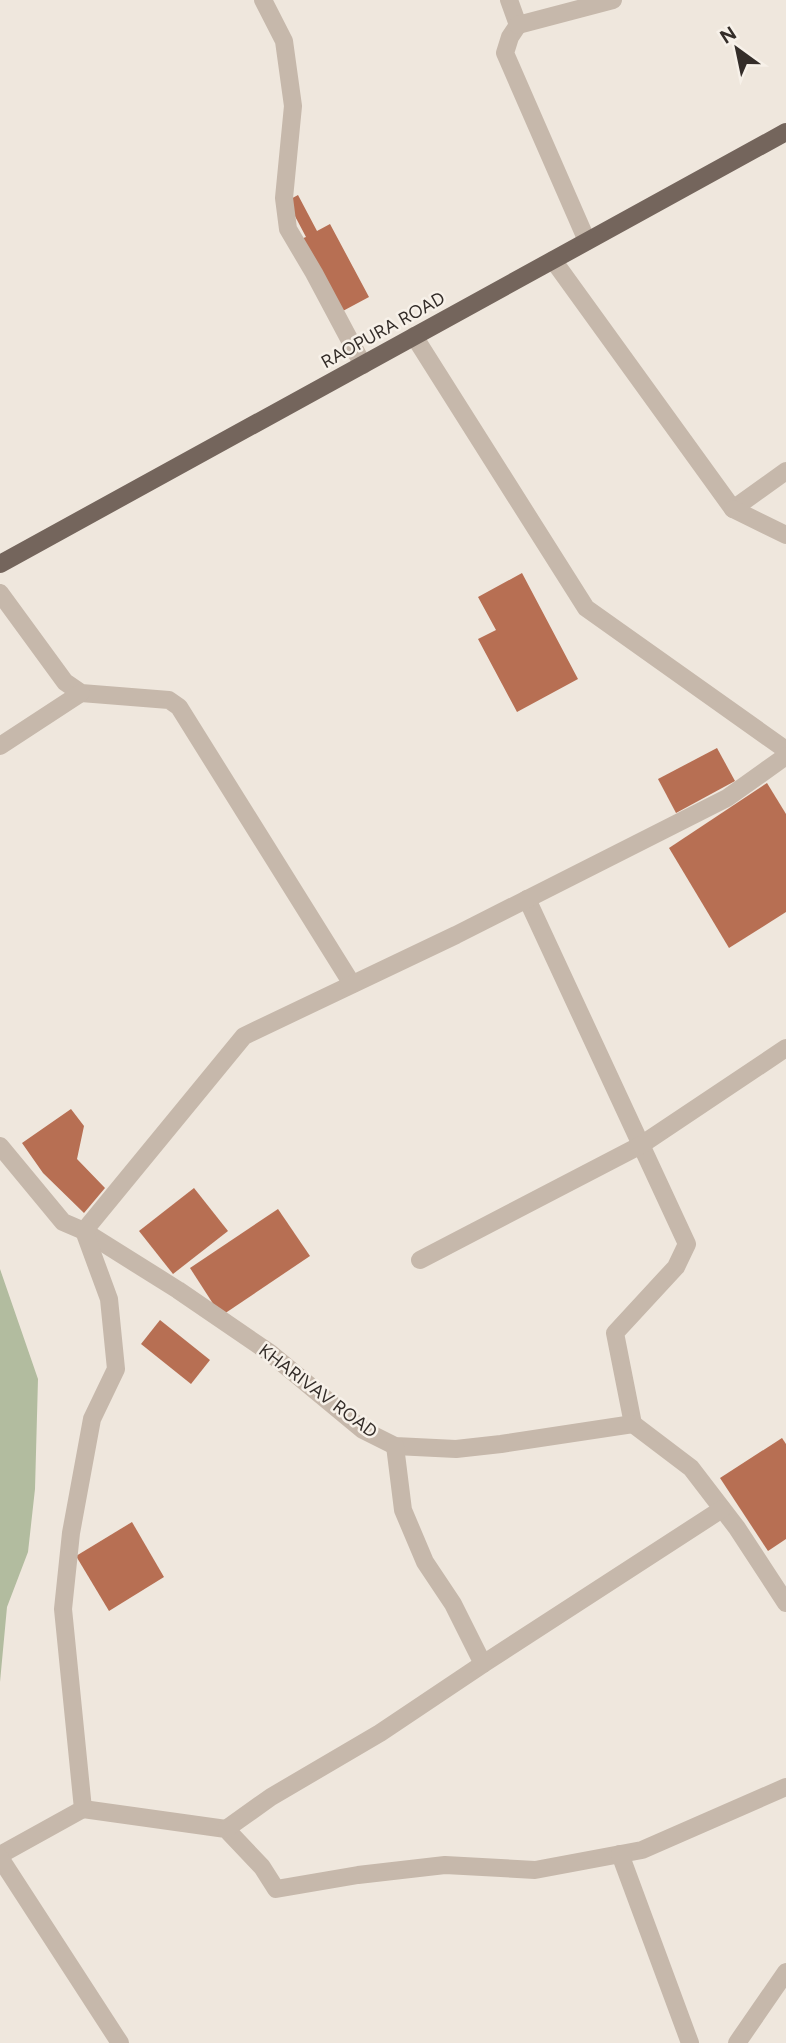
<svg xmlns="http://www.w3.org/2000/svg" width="786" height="2043" font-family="Figtree,sans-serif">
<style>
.green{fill:#b2bc9f}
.building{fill:#b76f53}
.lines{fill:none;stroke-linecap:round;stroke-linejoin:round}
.minor{stroke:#c6b8ab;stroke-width:18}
.primary{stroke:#74655c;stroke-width:18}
.labels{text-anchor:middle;stroke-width:5;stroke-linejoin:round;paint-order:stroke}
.street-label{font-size:18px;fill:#342d29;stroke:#f7f1e9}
</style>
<rect width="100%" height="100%" fill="#efe7dd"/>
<path class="green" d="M 0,1269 L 38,1379 L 35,1489 L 28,1552 L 7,1607 L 0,1682 Z"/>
<g class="building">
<path d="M 298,195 L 317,231 L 330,224 L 369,297 L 341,312 L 301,239 L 306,237 L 287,201 Z"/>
<path d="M 522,573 L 578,679 L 517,712 L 478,639 L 496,630 L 478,597 Z"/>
<path d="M 717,748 L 735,781 L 676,813 L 658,779 Z"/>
<path d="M 767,783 L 786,814 L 786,912 L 729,948 L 669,848 Z"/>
<path d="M 71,1109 L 84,1126 L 77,1159 L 105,1188 L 84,1213 L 43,1173 L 22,1143 Z"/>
<path d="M 194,1188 L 228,1231 L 173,1274 L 139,1231 Z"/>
<path d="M 278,1209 L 310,1256 L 221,1316 L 190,1268 Z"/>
<path d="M 160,1320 L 210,1360 L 191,1384 L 141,1344 Z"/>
<path d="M 782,1438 L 786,1444 L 786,1539 L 768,1551 L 720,1478 Z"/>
<path d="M 132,1522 L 164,1577 L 109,1611 L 76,1556 Z"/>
</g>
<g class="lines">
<g class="minor">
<path d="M 263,0 L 284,41 L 293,106 L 284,198 L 288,229 L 314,273 L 363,365"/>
<path d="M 509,0 L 518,25 L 510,37 L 505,53 L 587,241"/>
<path d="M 518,25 L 613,0"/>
<path d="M 553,260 L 733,509 L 786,471"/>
<path d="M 414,336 L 586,608 L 786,750"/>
<path d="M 733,509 L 786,535"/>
<path d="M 0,593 L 65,682 L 81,693 L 169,700 L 179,707 L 352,984"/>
<path d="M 0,746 L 81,693"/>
<path d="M 527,899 L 687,1244 L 676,1267 L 615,1333 L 633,1424"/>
<path d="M 0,1146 L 63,1222 L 84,1231 L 178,1290 L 270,1353 L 363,1430 L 395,1446 L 456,1449 L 501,1444 L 633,1424 L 691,1468 L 737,1528 L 786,1603"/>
<path d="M 420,1260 L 641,1145 L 786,1048"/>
<path d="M 483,1664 L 722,1509"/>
<path d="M 83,1809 L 226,1829 L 262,1867 L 276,1889 L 358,1875 L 445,1865 L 535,1870 L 642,1850 L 786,1787"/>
<path d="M 226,1829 L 271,1797 L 380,1733 L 483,1664 L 453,1604 L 425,1562 L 403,1510 L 395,1446"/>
<path d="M 620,1854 L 690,2043"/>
<path d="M 0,1855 L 83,1809 L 63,1609 L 71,1533 L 92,1419 L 116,1369 L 109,1299 L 84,1231 L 244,1036 L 456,935 L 727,798 L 786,756"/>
<path d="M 0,1858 L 120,2043"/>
<path d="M 737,2043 L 786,1972"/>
</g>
<path class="primary" d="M 0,564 L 786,132"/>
</g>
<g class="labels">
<g class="street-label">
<text transform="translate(383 330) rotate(-29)" y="6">RAOPURA ROAD</text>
<text transform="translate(318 1391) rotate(37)" y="6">KHARIVAV ROAD</text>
</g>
</g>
<g transform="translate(737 49) rotate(327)" stroke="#f7f1e9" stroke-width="5" paint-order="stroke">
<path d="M0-5L12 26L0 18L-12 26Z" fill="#342d29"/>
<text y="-10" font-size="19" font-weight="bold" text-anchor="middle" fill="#342d29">N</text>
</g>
</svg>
